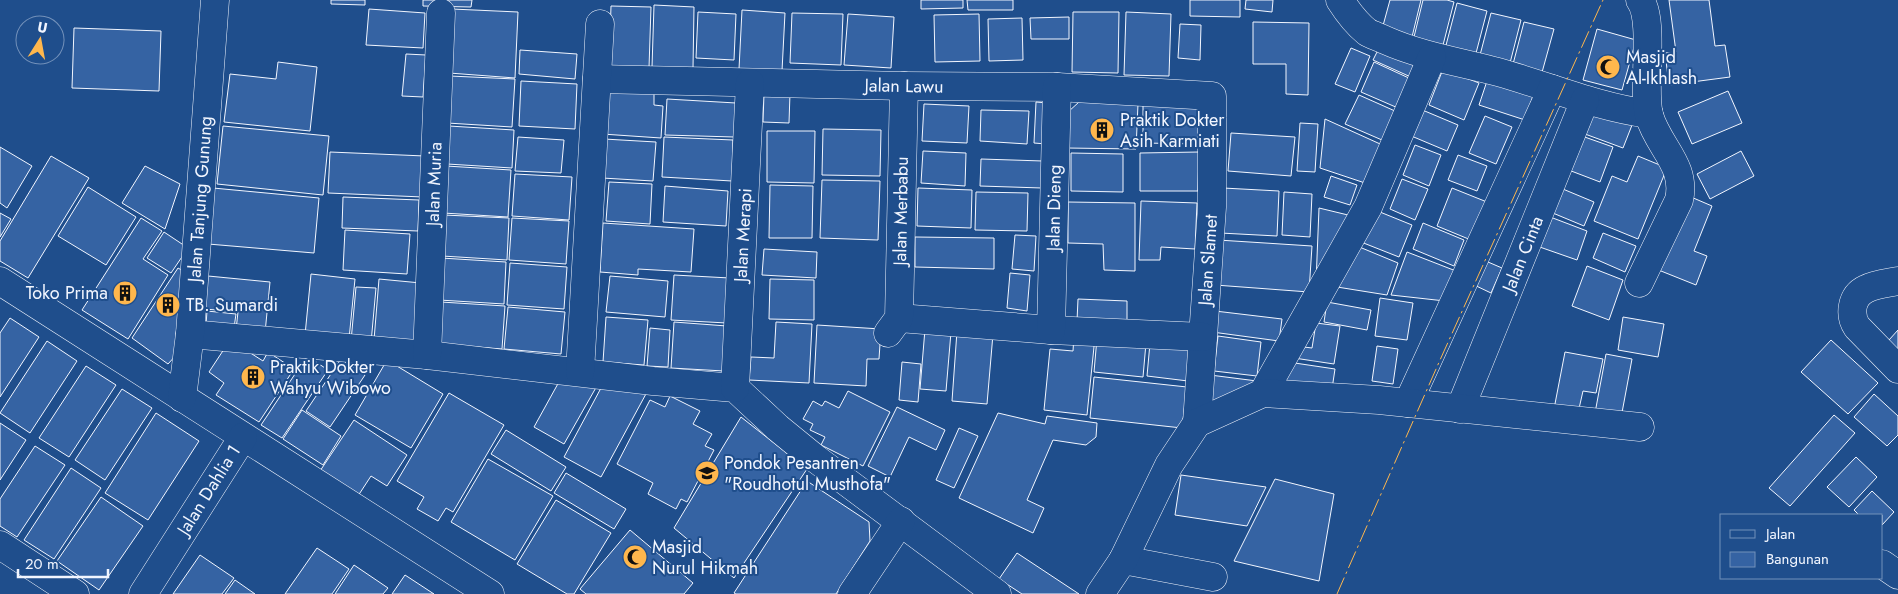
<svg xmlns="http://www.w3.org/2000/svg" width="1898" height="594" font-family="Jost,sans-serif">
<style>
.building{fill:#3563a3;stroke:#f2f6ff}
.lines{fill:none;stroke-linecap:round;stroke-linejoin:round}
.minor-casing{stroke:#f2f6ff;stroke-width:29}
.minor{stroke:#1f4e8c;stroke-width:28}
.power{stroke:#ffb74d;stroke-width:1;stroke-dasharray:18 4 2.5 4;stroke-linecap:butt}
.labels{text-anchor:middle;stroke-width:4;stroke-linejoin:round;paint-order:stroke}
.poi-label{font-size:18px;fill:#f2f6ff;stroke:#1f4e8c;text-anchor:start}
.street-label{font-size:18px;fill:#f2f6ff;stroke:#1f4e8c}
</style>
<rect width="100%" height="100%" fill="#1f4e8c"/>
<g class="building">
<path d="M 331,0 L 365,0 L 365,5 L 331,4 Z"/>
<path d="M 423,0 L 472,0 L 471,7 L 423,6 Z"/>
<path d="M 921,0 L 963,0 L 963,8 L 921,9 Z"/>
<path d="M 967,0 L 1013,0 L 1013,10 L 968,10 Z"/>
<path d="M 1190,0 L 1240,0 L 1240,17 L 1190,16 Z"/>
<path d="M 1246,0 L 1273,0 L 1272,12 L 1245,9 Z"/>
<path d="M 1390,0 L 1421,0 L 1411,41 L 1381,33 Z"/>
<path d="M 1423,0 L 1447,0 L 1454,2 L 1442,49 L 1413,41 Z"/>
<path d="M 1669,0 L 1709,0 L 1715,46 L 1725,45 L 1730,77 L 1669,85 L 1665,53 L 1676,52 Z"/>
<path d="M 1457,3 L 1487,11 L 1475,57 L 1445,49 Z"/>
<path d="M 654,5 L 694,7 L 693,68 L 652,67 Z"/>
<path d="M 611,6 L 651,7 L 649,68 L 609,67 Z"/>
<path d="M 369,9 L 425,13 L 423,48 L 366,45 Z"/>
<path d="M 452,9 L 518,12 L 515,78 L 449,73 Z"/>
<path d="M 742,10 L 785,13 L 782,71 L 739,69 Z"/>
<path d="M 698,12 L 736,14 L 734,60 L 696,58 Z"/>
<path d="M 1073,12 L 1119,12 L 1118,73 L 1072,72 Z"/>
<path d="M 1126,12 L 1171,14 L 1169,76 L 1124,75 Z"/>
<path d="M 792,13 L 843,14 L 841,65 L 790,63 Z"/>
<path d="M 1491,13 L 1521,20 L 1509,67 L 1479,59 Z"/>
<path d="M 848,14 L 894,17 L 891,68 L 844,65 Z"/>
<path d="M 979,14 L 980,61 L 935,62 L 934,15 Z"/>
<path d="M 1069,17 L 1069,39 L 1031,39 L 1030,18 Z"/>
<path d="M 1022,18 L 1023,60 L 989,61 L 988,19 Z"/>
<path d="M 1253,22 L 1309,23 L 1308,95 L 1286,94 L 1286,64 L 1253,64 Z"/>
<path d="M 1524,22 L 1554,29 L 1541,76 L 1512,68 Z"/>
<path d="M 1180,24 L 1201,25 L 1200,60 L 1178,58 Z"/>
<path d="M 74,28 L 161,31 L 159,91 L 72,88 Z"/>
<path d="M 1597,29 L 1636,40 L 1622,90 L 1583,80 Z"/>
<path d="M 1381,44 L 1420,62 L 1413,78 L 1373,60 Z"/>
<path d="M 1351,48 L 1370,56 L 1355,92 L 1335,84 Z"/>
<path d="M 520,50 L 577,54 L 575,79 L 519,74 Z"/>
<path d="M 406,54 L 426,55 L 423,97 L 402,96 Z"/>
<path d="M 278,62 L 317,67 L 310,131 L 224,122 L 230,74 L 276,79 Z"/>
<path d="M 1374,62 L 1411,79 L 1398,108 L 1361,92 Z"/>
<path d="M 1443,69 L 1479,83 L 1464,120 L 1429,105 Z"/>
<path d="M 450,76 L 515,79 L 512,127 L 447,123 Z"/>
<path d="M 1488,78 L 1534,93 L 1525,120 L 1479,105 Z"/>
<path d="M 521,81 L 577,84 L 575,129 L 519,126 Z"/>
<path d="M 605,90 L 654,93 L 654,105 L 663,106 L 661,138 L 602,134 Z"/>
<path d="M 1728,91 L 1742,123 L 1692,144 L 1678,112 Z"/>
<path d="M 764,93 L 790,93 L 789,123 L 763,122 Z"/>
<path d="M 1359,95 L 1395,111 L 1382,140 L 1345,124 Z"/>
<path d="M 667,99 L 736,103 L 734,137 L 665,135 Z"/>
<path d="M 1036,102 L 1047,103 L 1046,144 L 1034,143 Z"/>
<path d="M 1079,102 L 1138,104 L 1136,149 L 1067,148 L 1068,112 Z"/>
<path d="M 924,104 L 969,106 L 967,143 L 922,141 Z"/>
<path d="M 1143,104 L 1202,105 L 1201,144 L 1143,143 Z"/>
<path d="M 1595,106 L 1634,120 L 1623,148 L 1585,134 Z"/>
<path d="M 1420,109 L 1458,125 L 1447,151 L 1409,135 Z"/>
<path d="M 981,110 L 1029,111 L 1027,144 L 980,141 Z"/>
<path d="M 1485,116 L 1512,127 L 1496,164 L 1469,153 Z"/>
<path d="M 1325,119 L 1389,148 L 1371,185 L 1320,168 Z"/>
<path d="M 1300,123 L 1318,124 L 1315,172 L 1297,171 Z"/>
<path d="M 223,126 L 329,136 L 323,195 L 217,184 Z"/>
<path d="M 449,126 L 514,130 L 512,168 L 447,164 Z"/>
<path d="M 823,129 L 881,130 L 880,176 L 822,175 Z"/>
<path d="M 767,131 L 815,131 L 814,183 L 767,182 Z"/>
<path d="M 1231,133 L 1295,137 L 1291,176 L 1228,171 Z"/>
<path d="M 1579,135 L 1613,147 L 1600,182 L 1566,169 Z"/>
<path d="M 518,137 L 564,140 L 561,173 L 515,171 Z"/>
<path d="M 664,137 L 733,140 L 732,181 L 662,177 Z"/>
<path d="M 604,139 L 656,142 L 653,181 L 602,178 Z"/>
<path d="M 1415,145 L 1441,155 L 1429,186 L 1403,175 Z"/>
<path d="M 0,147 L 32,166 L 7,208 L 0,203 Z"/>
<path d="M 923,151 L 966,153 L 965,186 L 921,183 Z"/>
<path d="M 1741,151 L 1754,176 L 1710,199 L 1697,174 Z"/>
<path d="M 330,152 L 425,156 L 423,197 L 328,193 Z"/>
<path d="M 1199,152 L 1198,191 L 1140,191 L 1140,153 Z"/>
<path d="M 1071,153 L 1123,154 L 1123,192 L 1071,191 Z"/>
<path d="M 1458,155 L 1487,166 L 1477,191 L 1448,180 Z"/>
<path d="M 51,156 L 89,178 L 28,278 L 0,261 L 0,241 Z"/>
<path d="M 1638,156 L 1667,168 L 1638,239 L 1594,221 L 1612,176 L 1627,182 Z"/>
<path d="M 981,159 L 1043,161 L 1042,188 L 980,186 Z"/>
<path d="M 145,166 L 180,184 L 165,229 L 122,203 Z"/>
<path d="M 446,166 L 511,170 L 508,217 L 443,213 Z"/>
<path d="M 515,174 L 572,177 L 569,220 L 512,216 Z"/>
<path d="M 1331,176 L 1357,185 L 1350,205 L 1324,197 Z"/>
<path d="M 1402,179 L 1428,189 L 1415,220 L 1390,209 Z"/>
<path d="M 822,180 L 880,181 L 878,240 L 820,238 Z"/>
<path d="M 609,182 L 652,184 L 650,224 L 606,221 Z"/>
<path d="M 770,185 L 813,186 L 812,238 L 769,238 Z"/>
<path d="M 665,186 L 728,191 L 726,226 L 663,222 Z"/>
<path d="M 88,187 L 136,217 L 106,265 L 58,236 Z"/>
<path d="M 1558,187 L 1594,202 L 1584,226 L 1548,211 Z"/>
<path d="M 213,188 L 319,198 L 314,253 L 208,244 Z"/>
<path d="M 918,188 L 972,190 L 971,228 L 917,226 Z"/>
<path d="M 1223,188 L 1279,191 L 1277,236 L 1220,233 Z"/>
<path d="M 1452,188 L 1487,202 L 1471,240 L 1437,226 Z"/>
<path d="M 976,192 L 1028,193 L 1027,231 L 975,230 Z"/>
<path d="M 1284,192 L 1312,194 L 1310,237 L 1282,235 Z"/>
<path d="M 343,197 L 419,200 L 418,231 L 342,228 Z"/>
<path d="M 1691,197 L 1712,206 L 1694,251 L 1707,256 L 1696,285 L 1651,267 Z"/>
<path d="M 1141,201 L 1197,203 L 1195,249 L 1161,247 L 1160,260 L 1139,260 Z"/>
<path d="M 1068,202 L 1135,203 L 1135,271 L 1104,270 L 1103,244 L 1068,243 Z"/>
<path d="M 1319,208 L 1348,215 L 1316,283 Z"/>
<path d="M 1375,210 L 1412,225 L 1399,257 L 1361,242 Z"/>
<path d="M 0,213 L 11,219 L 0,237 Z"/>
<path d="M 444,215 L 509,218 L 507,260 L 442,256 Z"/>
<path d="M 1545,215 L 1587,231 L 1577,260 L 1534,245 Z"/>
<path d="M 141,218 L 162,231 L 143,259 L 168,275 L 128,339 L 82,310 Z"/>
<path d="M 512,218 L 569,221 L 566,264 L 509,260 Z"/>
<path d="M 603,223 L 694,229 L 691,272 L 638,269 L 638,275 L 600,272 Z"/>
<path d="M 1423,223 L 1464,240 L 1454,266 L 1413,249 Z"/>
<path d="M 345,230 L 410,234 L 407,274 L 343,270 Z"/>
<path d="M 164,232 L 188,248 L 171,273 L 147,258 Z"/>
<path d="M 1603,233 L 1636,246 L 1625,272 L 1593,258 Z"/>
<path d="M 1015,235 L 1036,236 L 1034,271 L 1012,269 Z"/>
<path d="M 915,237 L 994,238 L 994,269 L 915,267 Z"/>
<path d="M 1218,240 L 1312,246 L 1309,292 L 1215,285 Z"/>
<path d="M 1357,246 L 1398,263 L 1387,295 L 1337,287 Z"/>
<path d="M 764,249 L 817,252 L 816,278 L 762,275 Z"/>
<path d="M 1407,252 L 1456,271 L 1445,301 L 1391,295 Z"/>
<path d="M 441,258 L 506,262 L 504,304 L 439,300 Z"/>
<path d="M 1481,259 L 1502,268 L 1491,293 L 1470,283 Z"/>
<path d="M 510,263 L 567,267 L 564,309 L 507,305 Z"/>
<path d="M 1587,266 L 1623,280 L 1609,320 L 1572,306 Z"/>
<path d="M 178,268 L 185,272 L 178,353 L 168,364 L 132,338 Z"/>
<path d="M 1010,273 L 1030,275 L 1027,311 L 1007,308 Z"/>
<path d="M 311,274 L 355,279 L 349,339 L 305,335 Z"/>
<path d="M 674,275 L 730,278 L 727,323 L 671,320 Z"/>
<path d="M 208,276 L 270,282 L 265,333 L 236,330 L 238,312 L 205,309 Z"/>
<path d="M 610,276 L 668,281 L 665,317 L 606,312 Z"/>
<path d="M 379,279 L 421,283 L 416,344 L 374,340 Z"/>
<path d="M 770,279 L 814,280 L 814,320 L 769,319 Z"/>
<path d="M 356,287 L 376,288 L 371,343 L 351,341 Z"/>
<path d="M 1380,298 L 1413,303 L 1407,340 L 1375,336 Z"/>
<path d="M 1078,299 L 1127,301 L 1127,322 L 1077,321 Z"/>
<path d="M 441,302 L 505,306 L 502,349 L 438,344 Z"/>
<path d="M 1327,302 L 1371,310 L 1367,330 L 1324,322 Z"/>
<path d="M 508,307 L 565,312 L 561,354 L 504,349 Z"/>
<path d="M 207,311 L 236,314 L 234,328 L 206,325 Z"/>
<path d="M 1215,311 L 1282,319 L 1279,341 L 1212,332 Z"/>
<path d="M 606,317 L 648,320 L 644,365 L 603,362 Z"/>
<path d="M 1623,317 L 1664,324 L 1658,357 L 1618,350 Z"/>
<path d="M 10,318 L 39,337 L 0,397 L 0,333 Z"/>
<path d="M 674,322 L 727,326 L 724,371 L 671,368 Z"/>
<path d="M 776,322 L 812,324 L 809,383 L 749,380 L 751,357 L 774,358 Z"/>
<path d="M 1316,323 L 1340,326 L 1334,364 L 1294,358 L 1296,346 L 1312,348 Z"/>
<path d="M 817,325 L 881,329 L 879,359 L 867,359 L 866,386 L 814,383 Z"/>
<path d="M 650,328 L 670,330 L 668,367 L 647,366 Z"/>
<path d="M 925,329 L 951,332 L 946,391 L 920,389 Z"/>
<path d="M 1898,330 L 1898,350 L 1889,340 Z"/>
<path d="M 957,331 L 993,334 L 987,404 L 952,401 Z"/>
<path d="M 1074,335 L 1095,337 L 1087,415 L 1044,410 L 1050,349 L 1073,351 Z"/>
<path d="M 1218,336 L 1261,342 L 1257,376 L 1214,371 Z"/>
<path d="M 1097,338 L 1146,343 L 1143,377 L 1094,372 Z"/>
<path d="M 230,340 L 263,361 L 268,352 L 294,369 L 259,422 L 216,395 L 224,383 L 209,372 Z"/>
<path d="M 1831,340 L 1878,383 L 1848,414 L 1801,372 Z"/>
<path d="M 47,341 L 77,361 L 30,433 L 0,413 Z"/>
<path d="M 1150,343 L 1191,348 L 1188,381 L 1147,376 Z"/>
<path d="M 1377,346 L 1398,349 L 1393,384 L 1372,381 Z"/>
<path d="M 1565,352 L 1603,359 L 1596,393 L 1583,391 L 1578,413 L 1554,409 Z"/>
<path d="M 1606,354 L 1632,359 L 1621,418 L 1595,413 Z"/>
<path d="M 307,356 L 328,370 L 282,438 L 261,425 Z"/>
<path d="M 341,359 L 365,375 L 330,427 L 306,411 Z"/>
<path d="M 387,360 L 443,394 L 411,448 L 355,415 Z"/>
<path d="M 902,362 L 921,364 L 918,402 L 899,400 Z"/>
<path d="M 1288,362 L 1335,369 L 1332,389 L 1285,382 Z"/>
<path d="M 86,366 L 116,385 L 69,457 L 39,438 Z"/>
<path d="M 1210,375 L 1257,381 L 1209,409 Z"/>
<path d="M 1094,377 L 1187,387 L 1182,428 L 1090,418 Z"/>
<path d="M 560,380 L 598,384 L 564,444 L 534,427 Z"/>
<path d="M 601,388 L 647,392 L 601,477 L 564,457 Z"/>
<path d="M 122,389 L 152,408 L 105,480 L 75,460 Z"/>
<path d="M 848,391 L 890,412 L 863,466 L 821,445 L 825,437 L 810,430 L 813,424 L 803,419 L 813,401 L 822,406 L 825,401 L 839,408 Z"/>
<path d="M 449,393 L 504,425 L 453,512 L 446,508 L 438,521 L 417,509 L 424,497 L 397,481 Z"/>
<path d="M 1874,394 L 1898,416 L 1898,435 L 1887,446 L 1854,417 Z"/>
<path d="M 670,396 L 700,411 L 693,424 L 712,434 L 705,446 L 714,450 L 687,502 L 681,499 L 676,509 L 648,494 L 653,483 L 617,464 L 650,400 L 665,407 Z"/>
<path d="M 897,407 L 945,430 L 936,450 L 909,437 L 890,477 L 868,466 Z"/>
<path d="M 302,410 L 341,436 L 323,465 L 283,439 Z"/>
<path d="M 156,413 L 199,441 L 148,520 L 105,493 Z"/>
<path d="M 998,413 L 1045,424 L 1047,416 L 1097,423 L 1096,437 L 1086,445 L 1053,440 L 1027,500 L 1044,508 L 1033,533 L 959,498 Z"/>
<path d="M 1834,415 L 1855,433 L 1790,506 L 1769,488 Z"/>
<path d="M 741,417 L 807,469 L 734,578 L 674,528 Z"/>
<path d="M 354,420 L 407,455 L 387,486 L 371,476 L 356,499 L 320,471 Z"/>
<path d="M 0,423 L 26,440 L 0,480 Z"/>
<path d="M 959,428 L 978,436 L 954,488 L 936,480 Z"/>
<path d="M 506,430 L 566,467 L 551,491 L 491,454 Z"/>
<path d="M 35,446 L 65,465 L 17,537 L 0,526 L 0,499 Z"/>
<path d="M 1856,457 L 1877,477 L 1849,507 L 1827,487 Z"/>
<path d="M 488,459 L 553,496 L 515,560 L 451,522 Z"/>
<path d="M 71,468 L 101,488 L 54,559 L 24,540 Z"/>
<path d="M 566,473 L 626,509 L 614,529 L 554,493 Z"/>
<path d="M 1181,475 L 1266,487 L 1247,526 L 1175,515 Z"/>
<path d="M 1275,479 L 1334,494 L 1319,581 L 1234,561 Z"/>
<path d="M 807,481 L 869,522 L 870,541 L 836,594 L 736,594 L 734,593 Z"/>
<path d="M 1872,491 L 1894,512 L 1882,525 L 1882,515 L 1859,515 L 1854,510 Z"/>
<path d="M 101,497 L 143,526 L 99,590 L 57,561 Z"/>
<path d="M 556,500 L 611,533 L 574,594 L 567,594 L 517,564 Z"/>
<path d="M 630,530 L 693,583 L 684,594 L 586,594 L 580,589 Z"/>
<path d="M 317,548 L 349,569 L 332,594 L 285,594 Z"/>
<path d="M 1017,553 L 1079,594 L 1022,594 L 999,579 Z"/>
<path d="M 200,555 L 234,578 L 222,594 L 173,594 Z"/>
<path d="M 354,565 L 388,588 L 383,594 L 335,594 Z"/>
<path d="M 405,575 L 434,594 L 392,594 Z"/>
<path d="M 235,580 L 255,594 L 225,594 Z"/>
</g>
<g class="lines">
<defs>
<g id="minor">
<path d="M 1340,0 C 1347,11 1357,24 1367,32 C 1372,35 1379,37 1385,40 C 1421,56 1460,62 1498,72 C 1548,86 1597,107 1649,114"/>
<path d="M 597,79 L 904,86 L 1057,87 L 1212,96 L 1212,207 L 1197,423"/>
<path d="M 0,281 L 490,594"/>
<path d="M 1898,281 C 1888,283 1875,284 1866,289 C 1851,296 1849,315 1857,327 L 1898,369"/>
<path d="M 1639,283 L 1679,200 C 1687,165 1658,147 1649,115 C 1642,88 1655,20 1640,0"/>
<path d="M 899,318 L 1051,330 L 1203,337"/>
<path d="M 1051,330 L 1057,87"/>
<path d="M 888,333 L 899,318 L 904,86"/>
<path d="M 190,334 L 427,355 L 653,381 L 735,388 L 778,428 L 816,459 L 997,594"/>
<path d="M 427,355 L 441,13"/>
<path d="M 580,372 L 600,24"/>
<path d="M 735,388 L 750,83"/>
<path d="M 1263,393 L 1368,207 L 1432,57"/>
<path d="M 182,398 L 190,334 L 215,0"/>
<path d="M 1408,403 L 1552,89"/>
<path d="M 1460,409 L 1585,100"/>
<path d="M 0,545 L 75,594"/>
<path d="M 1123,560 L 1213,577"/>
<path d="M 1882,564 L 1898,575"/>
<path d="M 143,594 L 243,437"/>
<path d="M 852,594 L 901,521"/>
<path d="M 1100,594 L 1123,560 L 1169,465 L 1197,423 L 1263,393 L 1379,400 L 1640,427"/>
</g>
</defs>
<use href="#minor" class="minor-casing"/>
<use href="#minor" class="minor"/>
<path class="power" d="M 1337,594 L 1440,360 L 1603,0"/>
</g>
<defs>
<symbol id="mosque-disc" viewBox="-11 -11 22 22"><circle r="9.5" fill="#ffb74d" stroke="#1f4e8c"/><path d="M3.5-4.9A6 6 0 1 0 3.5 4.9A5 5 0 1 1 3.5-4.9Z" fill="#111"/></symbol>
<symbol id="building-disc" viewBox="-11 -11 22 22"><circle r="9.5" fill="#ffb74d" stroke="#1f4e8c"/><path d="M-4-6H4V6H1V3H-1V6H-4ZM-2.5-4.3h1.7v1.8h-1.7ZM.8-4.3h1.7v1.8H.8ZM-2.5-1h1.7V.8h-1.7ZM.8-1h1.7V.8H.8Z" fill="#111"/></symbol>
<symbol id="school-disc" viewBox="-11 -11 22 22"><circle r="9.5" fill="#ffb74d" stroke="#1f4e8c"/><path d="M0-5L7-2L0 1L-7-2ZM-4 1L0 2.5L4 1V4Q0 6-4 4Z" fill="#111"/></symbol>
</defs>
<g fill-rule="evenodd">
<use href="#mosque-disc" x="1594" y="53" width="28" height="28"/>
<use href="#building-disc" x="1088" y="116" width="28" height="28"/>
<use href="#building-disc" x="111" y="279" width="28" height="28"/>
<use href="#building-disc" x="154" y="291" width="28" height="28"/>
<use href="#building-disc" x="239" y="363" width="28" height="28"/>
<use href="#school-disc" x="693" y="459" width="28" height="28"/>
<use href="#mosque-disc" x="621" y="543" width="28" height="28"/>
</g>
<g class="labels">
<g class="poi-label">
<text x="1626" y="63">Masjid<tspan x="1626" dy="21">Al-Ikhlash</tspan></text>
<text x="1120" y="126">Praktik Dokter<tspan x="1120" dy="21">Asih Karmiati</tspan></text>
<text x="108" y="299" text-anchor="end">Toko Prima</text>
<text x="186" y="311">TB. Sumardi</text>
<text x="270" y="373">Praktik Dokter<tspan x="270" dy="21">Wahyu Wibowo</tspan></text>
<text x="724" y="469">Pondok Pesantren<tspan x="724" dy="21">"Roudhotul Musthofa"</tspan></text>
<text x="652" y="553">Masjid<tspan x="652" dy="21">Nurul Hikmah</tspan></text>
</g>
<g class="street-label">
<text transform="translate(904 86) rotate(1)" y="6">Jalan Lawu</text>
<text transform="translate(434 184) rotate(-88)" y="6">Jalan Muria</text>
<text transform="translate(200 199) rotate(-86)" y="6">Jalan Tanjung Gunung</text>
<text transform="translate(1054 208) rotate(-89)" y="6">Jalan Dieng</text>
<text transform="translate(901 211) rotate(-89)" y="6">Jalan Merbabu</text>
<text transform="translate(743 235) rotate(-87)" y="6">Jalan Merapi</text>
<text transform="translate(1523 254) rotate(-68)" y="6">Jalan Cinta</text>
<text transform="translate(1208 260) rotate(-86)" y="6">Jalan Slamet</text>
<text transform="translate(209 490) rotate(-58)" y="6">Jalan Dahlia 1</text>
</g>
</g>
<rect x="1720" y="514" width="162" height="65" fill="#1f4e8c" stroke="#7391ba"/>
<rect x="1730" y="530" width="25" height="8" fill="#1f4e8c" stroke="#7391ba"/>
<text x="1766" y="539" font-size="15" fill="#f2f6ff">Jalan</text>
<rect x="1730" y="552" width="25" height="15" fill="#3563a3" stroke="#7391ba"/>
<text x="1766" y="564" font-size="15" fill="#f2f6ff">Bangunan</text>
<g transform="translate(40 40) rotate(11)"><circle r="24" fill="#1f4e8c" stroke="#7391ba"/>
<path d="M0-4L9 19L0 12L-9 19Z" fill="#ffb74d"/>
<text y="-8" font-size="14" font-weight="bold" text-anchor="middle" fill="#f2f6ff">U</text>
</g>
<path d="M18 569v8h90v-8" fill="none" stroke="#f2f6ff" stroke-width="2.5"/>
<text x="25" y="569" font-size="15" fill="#f2f6ff" stroke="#1f4e8c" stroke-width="4" paint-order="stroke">20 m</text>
</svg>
